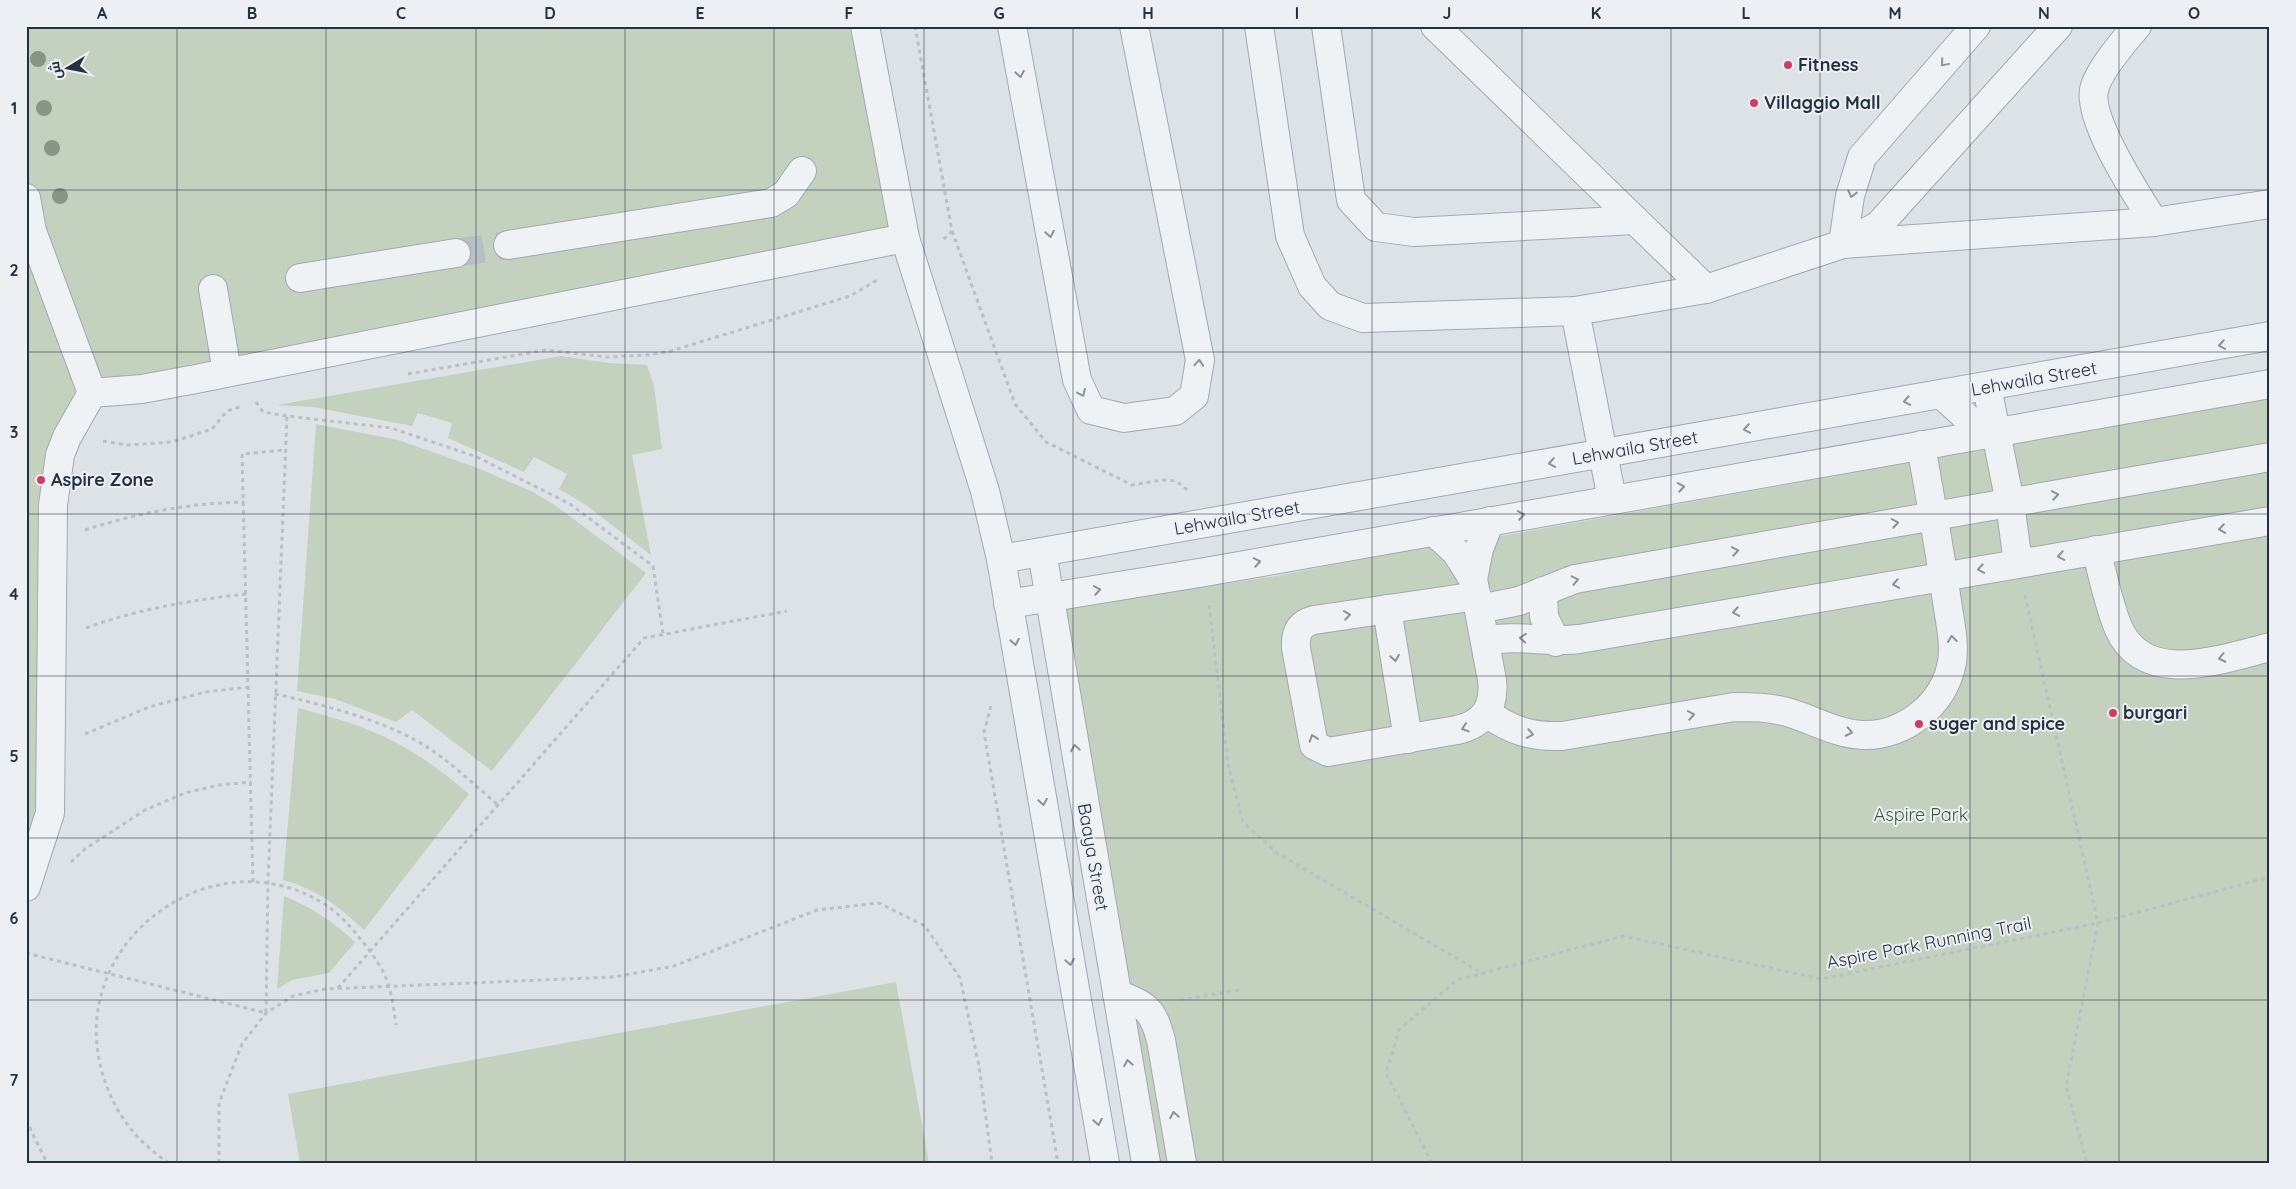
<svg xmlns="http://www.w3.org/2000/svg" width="2296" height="1189" font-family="Quicksand,Cairo,sans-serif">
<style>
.green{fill:#c4d1be}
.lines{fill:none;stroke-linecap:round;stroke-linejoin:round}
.minor-tunnel{stroke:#b8bfc5;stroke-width:28;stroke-dasharray:28 14;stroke-linecap:butt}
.minor-casing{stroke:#a2a9b1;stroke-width:30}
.path{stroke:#bbc0c5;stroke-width:3;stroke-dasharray:4 4;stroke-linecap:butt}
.minor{stroke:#eff2f5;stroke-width:28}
.tree{fill:#859784}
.oneway{stroke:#8a929a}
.grid{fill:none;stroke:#26313e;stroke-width:1;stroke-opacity:0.55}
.poi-dot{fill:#d03e5f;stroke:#ecf0f5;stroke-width:2}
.labels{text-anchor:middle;stroke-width:4;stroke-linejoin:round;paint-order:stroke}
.poi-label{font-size:18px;font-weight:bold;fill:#26313e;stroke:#ecf0f5;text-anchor:start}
.street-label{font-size:18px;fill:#26313e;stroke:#ecf0f5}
.park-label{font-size:18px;fill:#3d5a33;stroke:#ecf0f5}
.neatline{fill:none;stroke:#26313e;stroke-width:2}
.grid-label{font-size:16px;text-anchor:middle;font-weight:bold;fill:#26313e}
</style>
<rect width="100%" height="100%" fill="#dde2e7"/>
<g class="green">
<path d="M 26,26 L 865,26 L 905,238 L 92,393 L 67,437 L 50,813 L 26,887 Z"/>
<path d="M 561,356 L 609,363 L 647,365 L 654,386 L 662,449 L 632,455 L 651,555 L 586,505 L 559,489 L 567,474 L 534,457 L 524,472 L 448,438 L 452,423 L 418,413 L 412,426 L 313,407 L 277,405 Z"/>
<path d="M 2270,398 L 2270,1163 L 1160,1163 L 1066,608 L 1276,576 L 1423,547 L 1484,539 Z"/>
<path d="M 316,424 L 398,440 L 475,467 L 531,491 L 556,506 L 646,573 L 492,771 L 412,710 L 396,722 L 335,699 L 297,691 Z"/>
<path d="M 298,708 C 372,727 411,744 469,794 L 364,930 C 338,906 319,890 283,880 Z"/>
<path d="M 284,896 C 311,907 334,922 355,942 L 329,973 L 292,980 L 277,989 Z"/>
<path d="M 896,982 L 929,1163 L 300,1163 L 288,1094 Z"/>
</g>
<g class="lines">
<path class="minor-tunnel" d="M 456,253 L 508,245"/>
<defs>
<g id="minor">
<path d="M 865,26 L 905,238 L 985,491 L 1001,559 L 1105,1163"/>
<path d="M 1012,26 L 1077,380 L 1091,410 L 1124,418 L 1175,411 L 1194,396 L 1200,360 L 1134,26"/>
<path d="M 1259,26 L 1290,236 L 1312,286 L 1330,306 L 1363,318 L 1575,311 L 1706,289 L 1843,244 L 1878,226 L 2058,26"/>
<path d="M 1326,26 L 1351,200 L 1376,227 L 1414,232 L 1635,220"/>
<path d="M 1435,26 L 1706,289"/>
<path d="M 1976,26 L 1862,157 L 1850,196 L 1843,244 L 2154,222 L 2270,204"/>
<path d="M 2137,26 C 2124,41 2098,71 2094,90 C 2088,121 2137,195 2154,222"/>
<path d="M 26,198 L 32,231 L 92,393"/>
<path d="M 508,245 L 771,203 L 786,194 L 802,171"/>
<path d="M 300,278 L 456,253"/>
<path d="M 213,289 L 227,372"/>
<path d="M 1575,311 L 1612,499"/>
<path d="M 1987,387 L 2010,503 L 2018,563"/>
<path d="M 1942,395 L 1985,434"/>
<path d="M 1433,531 L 1456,552 L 1473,579 L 1492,680 C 1495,707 1484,724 1457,730 L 1328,752 L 1314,745 L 1296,648 C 1295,633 1299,624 1314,620 L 1477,596"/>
<path d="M 2096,550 C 2103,575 2108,603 2118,627 C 2144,688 2222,659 2270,647"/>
<path d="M 1042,552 L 1146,1163"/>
<path d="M 1001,559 L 2270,336"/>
<path d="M 1473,579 L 1479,549 L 1490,521"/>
<path d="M 1543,591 L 1544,617 L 1556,642"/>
<path d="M 1008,604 L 1205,572 L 2270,384"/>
<path d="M 1387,609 L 1408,739"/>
<path d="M 1479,609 L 1519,601 L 1575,579 L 2270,457"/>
<path d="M 1485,641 C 1517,634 1547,643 1579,639 L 2270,521"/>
<path d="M 1487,713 C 1511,731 1532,737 1562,736 L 1734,707 C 1752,707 1769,707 1787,712 C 1812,719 1836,734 1862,735 C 1904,737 1945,704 1952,662 C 1955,643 1950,622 1947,602 C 1940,550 1930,498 1921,445"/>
<path d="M 26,887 L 50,813 L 53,505 L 60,455 L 67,437 L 92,393 L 142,389 L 196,379 L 905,238"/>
<path d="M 1117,994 C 1147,1006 1152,1008 1161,1040 L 1182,1163"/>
</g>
</defs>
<use href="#minor" class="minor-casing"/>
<g class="path">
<path d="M 915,26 L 952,231 L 942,241"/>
<path d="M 952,231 L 1015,404 L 1046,442 L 1132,485 L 1162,480 L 1176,481 L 1190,492"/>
<path d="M 408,374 L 546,350 L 606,357 L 648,355 L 671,351 L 850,296 L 879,279"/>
<path d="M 256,402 L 263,412 L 287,416"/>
<path d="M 103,441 L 128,445 L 172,442 L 212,429 L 227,411 L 243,406"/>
<path d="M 85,530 C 137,513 190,503 244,502"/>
<path d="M 2025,595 L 2098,923 L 2066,1086 L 2087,1163"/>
<path d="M 1209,605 L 1228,765 L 1243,822 L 1277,853 L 1480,972"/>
<path d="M 86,628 C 138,609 192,600 246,594"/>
<path d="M 275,694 C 324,705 392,722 433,751 C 456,767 477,787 498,805"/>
<path d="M 991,706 L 984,732 L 1058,1163"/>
<path d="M 85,734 L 149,707 L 205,692 L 249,687"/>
<path d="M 71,862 L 85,849 L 145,810 L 185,793 L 219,785 L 251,782"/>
<path d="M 253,882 L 242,454 L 285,450"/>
<path d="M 26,953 L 266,1013 L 268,882 L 287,416 L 391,428 L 477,457 L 570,504 L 653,566 L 663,634"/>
<path d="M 338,988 L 644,638 L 787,611"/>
<path d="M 1180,1000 L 1239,990"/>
<path d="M 26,1120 L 47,1163"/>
<path d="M 169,1163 C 132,1139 110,1106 100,1064 C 71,936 219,832 329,907 C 339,914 350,926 358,936 C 370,951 384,968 389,987 C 393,999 394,1012 396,1025"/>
<path d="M 219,1163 L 219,1103 L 242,1044 L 266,1013 L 293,996 L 325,989 L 614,977 L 674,966 L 817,910 L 879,903 L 925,926 L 960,978 L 979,1066 L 992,1163"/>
<path d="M 1432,1163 L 1386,1073 L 1399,1030 L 1457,980 L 1623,936 L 1821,979 L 2098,923 L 2270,877"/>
</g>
<use href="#minor" class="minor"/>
</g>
<g class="tree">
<circle cx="38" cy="59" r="8"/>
<circle cx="44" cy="108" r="8"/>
<circle cx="52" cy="148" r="8"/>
<circle cx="60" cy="196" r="8"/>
</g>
<defs><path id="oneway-chevron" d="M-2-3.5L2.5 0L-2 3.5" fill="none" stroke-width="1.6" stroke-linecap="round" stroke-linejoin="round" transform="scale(1.25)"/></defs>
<g class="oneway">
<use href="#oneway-chevron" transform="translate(1944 63) rotate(130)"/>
<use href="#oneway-chevron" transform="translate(1020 74) rotate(80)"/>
<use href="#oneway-chevron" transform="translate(1852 194) rotate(104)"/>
<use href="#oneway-chevron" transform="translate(1050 234) rotate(80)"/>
<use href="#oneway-chevron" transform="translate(2222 345) rotate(170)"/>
<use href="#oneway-chevron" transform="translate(1199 363) rotate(-86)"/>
<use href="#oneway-chevron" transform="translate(1082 393) rotate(65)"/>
<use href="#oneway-chevron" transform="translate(1907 401) rotate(170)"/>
<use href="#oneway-chevron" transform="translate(1747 429) rotate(170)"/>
<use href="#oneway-chevron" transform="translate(1552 463) rotate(170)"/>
<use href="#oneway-chevron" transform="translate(1681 487) rotate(-10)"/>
<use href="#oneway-chevron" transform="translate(2055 495) rotate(-10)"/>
<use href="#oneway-chevron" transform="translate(1521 515) rotate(-10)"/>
<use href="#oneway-chevron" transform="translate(1895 523) rotate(-10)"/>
<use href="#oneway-chevron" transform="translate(2222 529) rotate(171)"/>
<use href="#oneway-chevron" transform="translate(1735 551) rotate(-10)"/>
<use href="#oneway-chevron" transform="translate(2061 556) rotate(170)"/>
<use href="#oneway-chevron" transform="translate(1257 562) rotate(-10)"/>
<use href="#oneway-chevron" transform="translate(1981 569) rotate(170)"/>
<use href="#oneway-chevron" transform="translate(1575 580) rotate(-13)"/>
<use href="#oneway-chevron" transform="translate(1896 584) rotate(170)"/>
<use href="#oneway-chevron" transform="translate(1097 590) rotate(-10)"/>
<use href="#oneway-chevron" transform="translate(1736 612) rotate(170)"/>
<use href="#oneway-chevron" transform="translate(1347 615) rotate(-8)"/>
<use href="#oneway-chevron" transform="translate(1523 638) rotate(-175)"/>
<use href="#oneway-chevron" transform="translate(1952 639) rotate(-96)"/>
<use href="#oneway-chevron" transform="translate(1015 642) rotate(80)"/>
<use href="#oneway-chevron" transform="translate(1395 658) rotate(81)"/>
<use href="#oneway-chevron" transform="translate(2222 658) rotate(168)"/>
<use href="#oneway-chevron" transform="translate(1691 715) rotate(-10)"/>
<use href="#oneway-chevron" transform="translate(1465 728) rotate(162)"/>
<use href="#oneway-chevron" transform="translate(1849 732) rotate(12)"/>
<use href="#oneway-chevron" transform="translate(1530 734) rotate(11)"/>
<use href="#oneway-chevron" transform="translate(1313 738) rotate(-109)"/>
<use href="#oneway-chevron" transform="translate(1075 748) rotate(-100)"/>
<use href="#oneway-chevron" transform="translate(1043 802) rotate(80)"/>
<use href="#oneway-chevron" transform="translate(1070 962) rotate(80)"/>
<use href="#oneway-chevron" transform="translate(1128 1063) rotate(-100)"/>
<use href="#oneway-chevron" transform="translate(1174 1115) rotate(-99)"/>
<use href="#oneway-chevron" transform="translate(1098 1122) rotate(80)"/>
</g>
<path class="grid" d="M 177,26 L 177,1163M 326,26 L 326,1163M 476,26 L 476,1163M 625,26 L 625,1163M 774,26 L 774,1163M 924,26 L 924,1163M 1073,26 L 1073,1163M 1223,26 L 1223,1163M 1372,26 L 1372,1163M 1522,26 L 1522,1163M 1671,26 L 1671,1163M 1820,26 L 1820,1163M 1970,26 L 1970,1163M 2119,26 L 2119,1163M 26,190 L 2270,190M 26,352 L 2270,352M 26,514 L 2270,514M 26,676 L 2270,676M 26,838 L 2270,838M 26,1000 L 2270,1000"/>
<g class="poi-dot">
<circle cx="1788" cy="65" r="5"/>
<circle cx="1754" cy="103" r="5"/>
<circle cx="41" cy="480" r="5"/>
<circle cx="2113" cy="713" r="5"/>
<circle cx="1919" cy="724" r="5"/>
</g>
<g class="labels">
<g class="poi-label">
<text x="1798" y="71">Fitness</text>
<text x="1764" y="109">Villaggio Mall</text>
<text x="51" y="486">Aspire Zone</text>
<text x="2123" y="719">burgari</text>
<text x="1929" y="730">suger and spice</text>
</g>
<g class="street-label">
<text transform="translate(2034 379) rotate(-10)" y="6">Lehwaila Street</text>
<text transform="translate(1635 448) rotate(-10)" y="6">Lehwaila Street</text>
<text transform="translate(1237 518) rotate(-10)" y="6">Lehwaila Street</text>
<text transform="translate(1093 857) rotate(80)" y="6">Baaya Street</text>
<text transform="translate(1929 943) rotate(-11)" y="6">Aspire Park Running Trail</text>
</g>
<g class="park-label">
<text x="1921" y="821">Aspire Park</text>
</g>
</g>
<rect width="2296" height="1189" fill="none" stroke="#ecf0f5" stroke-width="55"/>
<g transform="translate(68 68) rotate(260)" stroke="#ecf0f5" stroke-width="4" paint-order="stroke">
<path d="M0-4L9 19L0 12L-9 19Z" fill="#26313e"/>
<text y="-8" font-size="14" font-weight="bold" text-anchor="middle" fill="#26313e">ش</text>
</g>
<rect x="28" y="28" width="2240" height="1134" class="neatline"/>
<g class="grid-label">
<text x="102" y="19">A</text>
<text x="252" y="19">B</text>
<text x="401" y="19">C</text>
<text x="550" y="19">D</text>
<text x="700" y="19">E</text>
<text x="849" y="19">F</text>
<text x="999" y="19">G</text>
<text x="1148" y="19">H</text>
<text x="1297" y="19">I</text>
<text x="1447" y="19">J</text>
<text x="1596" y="19">K</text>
<text x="1746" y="19">L</text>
<text x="1895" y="19">M</text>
<text x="2044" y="19">N</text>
<text x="2194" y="19">O</text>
<text x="14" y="114">1</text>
<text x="14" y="276">2</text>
<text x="14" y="438">3</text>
<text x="14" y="600">4</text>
<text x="14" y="762">5</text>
<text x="14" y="924">6</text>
<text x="14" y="1086">7</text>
</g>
</svg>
